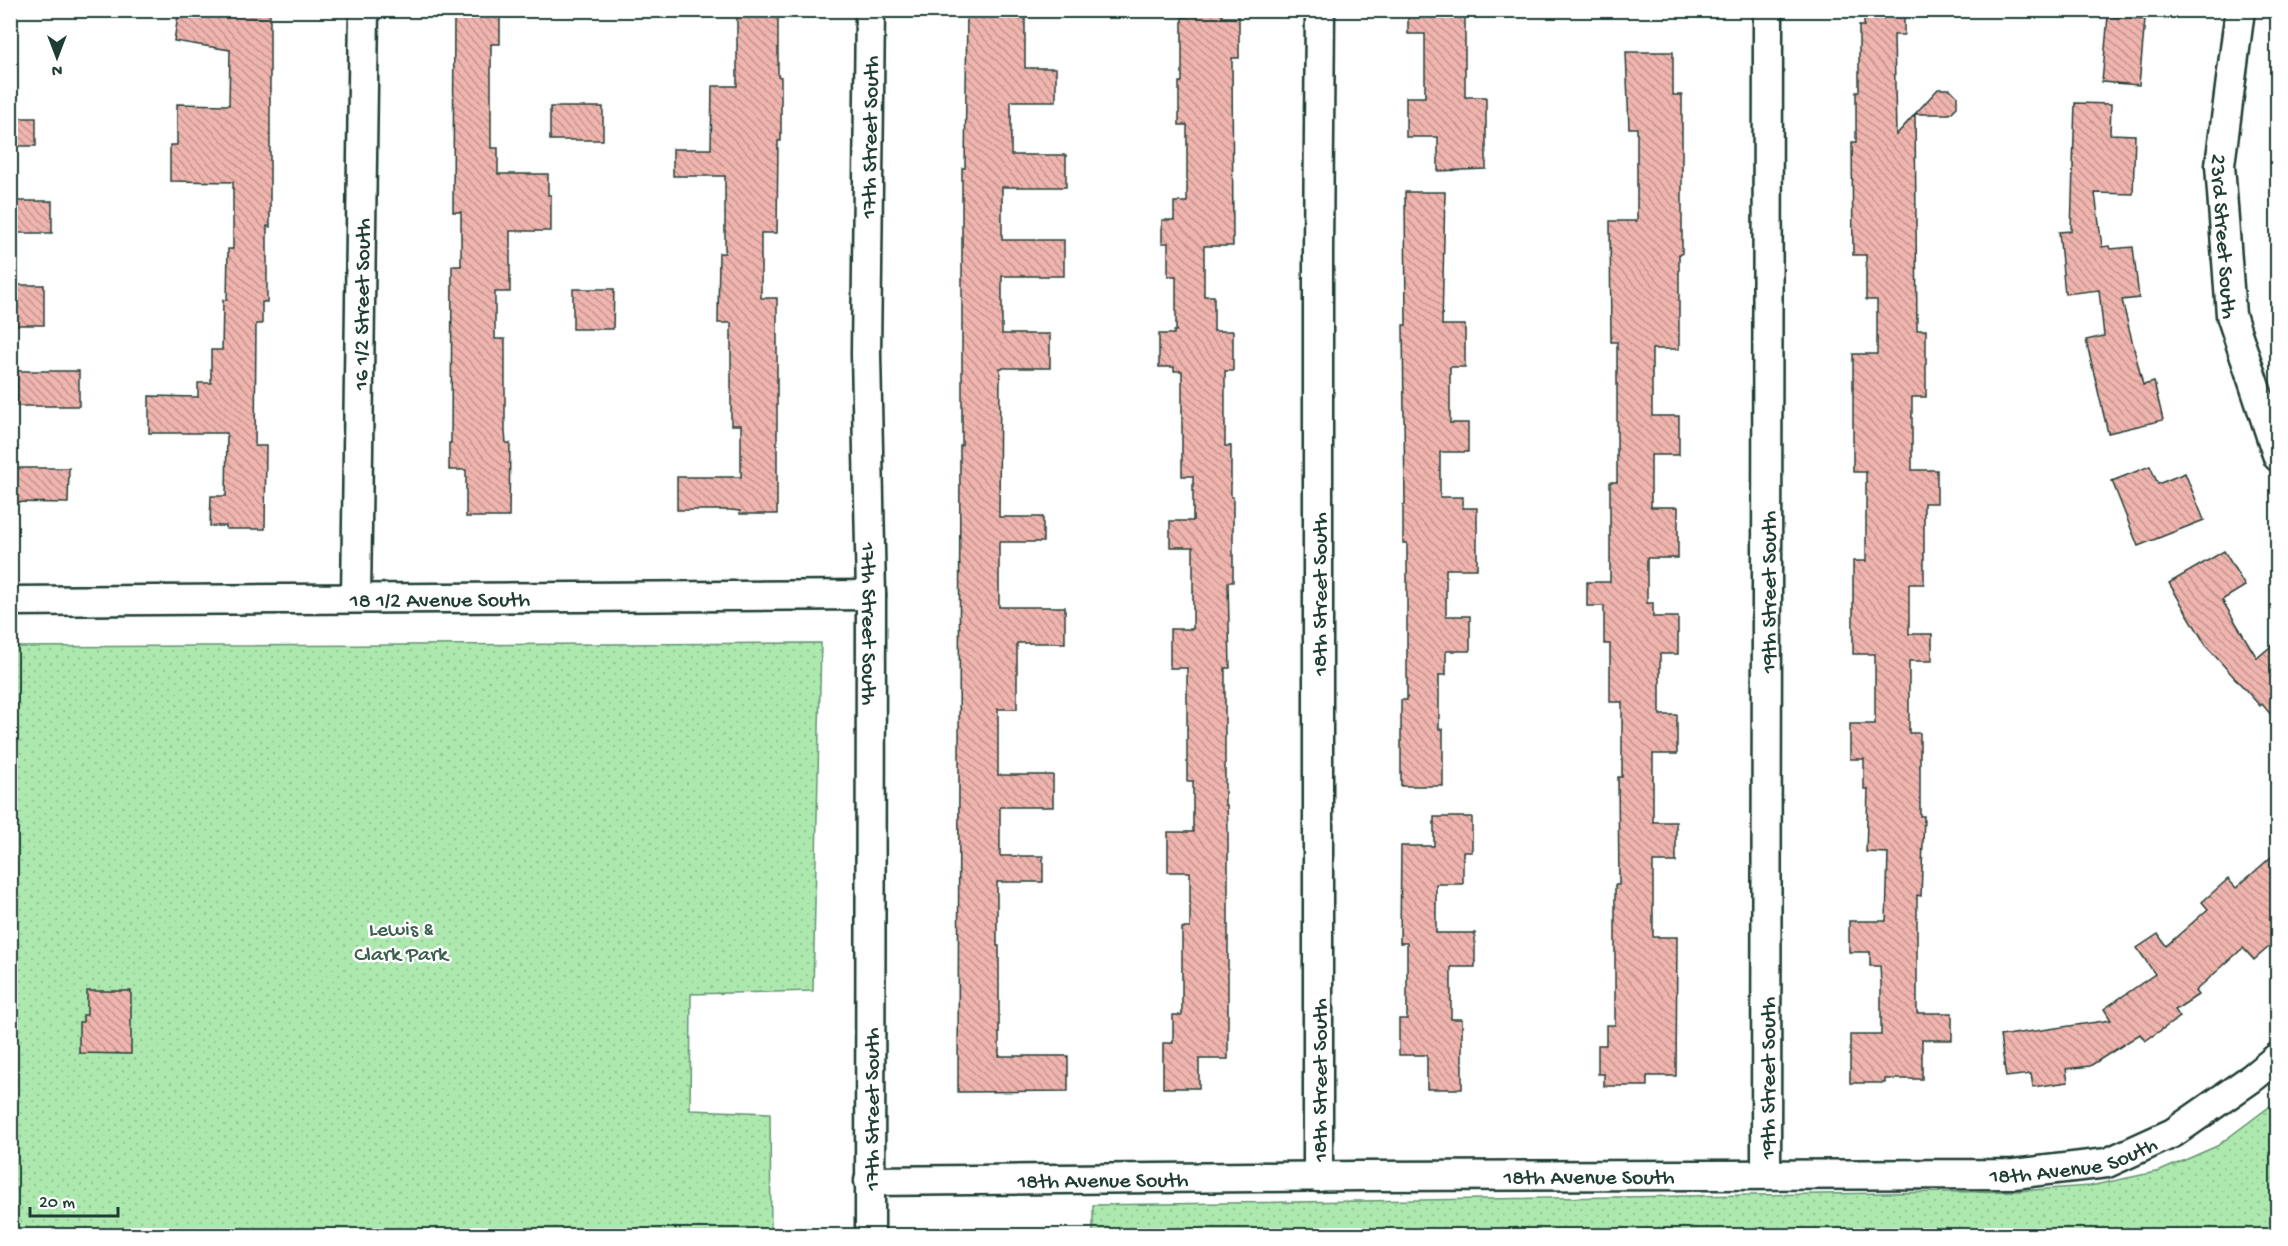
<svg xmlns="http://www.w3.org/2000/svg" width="2288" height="1246" font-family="'Gochi Hand',sans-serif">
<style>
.park{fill:url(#park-dots);stroke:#669372;stroke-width:1.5}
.building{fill:url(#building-back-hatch);stroke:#1f3d34;stroke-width:1.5}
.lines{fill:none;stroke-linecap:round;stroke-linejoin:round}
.minor-casing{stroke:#1f3d34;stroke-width:33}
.minor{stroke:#fff;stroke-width:28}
.labels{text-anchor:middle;stroke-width:5;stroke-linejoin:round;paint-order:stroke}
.street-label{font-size:22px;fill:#1f3d34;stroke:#fff}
.park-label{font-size:22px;fill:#3b5f4d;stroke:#fff}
</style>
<defs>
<pattern id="park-dots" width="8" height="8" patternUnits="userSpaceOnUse" patternTransform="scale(1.5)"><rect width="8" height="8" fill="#ade9af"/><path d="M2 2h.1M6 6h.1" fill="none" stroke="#94c997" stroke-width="1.8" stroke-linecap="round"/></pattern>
<pattern id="building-back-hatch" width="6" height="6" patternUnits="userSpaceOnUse" patternTransform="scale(1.5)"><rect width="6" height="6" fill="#f0b5ae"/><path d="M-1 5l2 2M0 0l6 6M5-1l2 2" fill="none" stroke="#c2948e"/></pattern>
</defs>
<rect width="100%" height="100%" fill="#fff"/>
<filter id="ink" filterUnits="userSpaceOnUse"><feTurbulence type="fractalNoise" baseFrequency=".0167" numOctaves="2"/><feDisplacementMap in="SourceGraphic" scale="12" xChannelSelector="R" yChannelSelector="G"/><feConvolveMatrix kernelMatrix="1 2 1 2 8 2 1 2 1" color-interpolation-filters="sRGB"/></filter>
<g filter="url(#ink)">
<g class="park">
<path d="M 821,643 L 813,991 L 691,994 L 690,1110 L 770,1113 L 771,1235 L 11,1235 L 10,647 Z"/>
<path d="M 2277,1101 L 2277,1235 L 1093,1235 L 1093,1205 L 2017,1191 L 2090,1186 L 2160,1171 L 2217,1146 Z"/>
</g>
<g class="building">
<path d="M 179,10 L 228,17 L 228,10 L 270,10 L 270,227 L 267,226 L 267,302 L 262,302 L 262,324 L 256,324 L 255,446 L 266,446 L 265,529 L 226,529 L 226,526 L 210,526 L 211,496 L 226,496 L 227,433 L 149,433 L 149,396 L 198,397 L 198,383 L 211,383 L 211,350 L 222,350 L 223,300 L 227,300 L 228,249 L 233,249 L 233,182 L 170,181 L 170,145 L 177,145 L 177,104 L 229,105 L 230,50 L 174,41 Z"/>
<path d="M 454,10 L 500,10 L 500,44 L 491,44 L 491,148 L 498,148 L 498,174 L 548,174 L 548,195 L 551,195 L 551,231 L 510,231 L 510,292 L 495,292 L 495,339 L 505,339 L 505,432 L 506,443 L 510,443 L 509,517 L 466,517 L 466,470 L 449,470 L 449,443 L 451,443 L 452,266 L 461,266 L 461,212 L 453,212 Z"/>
<path d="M 737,10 L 778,10 L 778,76 L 781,77 L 781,141 L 778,141 L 777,233 L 761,233 L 761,298 L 777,298 L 777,514 L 740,514 L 740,511 L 731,510 L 677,510 L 677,477 L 741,477 L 741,425 L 731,425 L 731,323 L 718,323 L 719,253 L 725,253 L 725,176 L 673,176 L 673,149 L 711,149 L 712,86 L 737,86 Z"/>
<path d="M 967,10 L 1025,10 L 1025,68 L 1056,68 L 1056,101 L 1011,101 L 1011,155 L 1066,155 L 1066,187 L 1002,187 L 1002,240 L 1064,240 L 1064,276 L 1002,276 L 1002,334 L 1050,334 L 1050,368 L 1000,368 L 999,517 L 1043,517 L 1043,542 L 999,542 L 999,607 L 1065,607 L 1065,643 L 1017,643 L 1017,709 L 998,709 L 998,775 L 1053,775 L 1053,807 L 1000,807 L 1000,856 L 1043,856 L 1043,882 L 997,882 L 997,946 L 999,946 L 999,1056 L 1068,1056 L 1068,1091 L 958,1092 L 960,445 L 962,445 L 962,168 L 965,168 Z"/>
<path d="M 1186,10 L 1222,10 L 1222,17 L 1239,17 L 1239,58 L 1232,58 L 1233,246 L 1204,246 L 1204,296 L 1214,296 L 1214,331 L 1233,331 L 1233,371 L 1225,371 L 1225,446 L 1231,446 L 1231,497 L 1233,497 L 1233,582 L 1228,582 L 1230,668 L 1225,668 L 1225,805 L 1227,805 L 1228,832 L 1228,1059 L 1199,1059 L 1199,1088 L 1163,1088 L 1163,1043 L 1173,1043 L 1173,1015 L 1182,1015 L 1182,928 L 1190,928 L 1190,872 L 1168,872 L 1168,832 L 1193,832 L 1193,781 L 1187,781 L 1187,668 L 1170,668 L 1170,629 L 1193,629 L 1193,547 L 1170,547 L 1170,521 L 1193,521 L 1193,476 L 1182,476 L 1182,371 L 1174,371 L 1174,367 L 1159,367 L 1159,334 L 1174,334 L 1174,331 L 1176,331 L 1176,276 L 1168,276 L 1168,243 L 1162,243 L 1162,220 L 1174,220 L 1174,202 L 1187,202 L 1187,125 L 1179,125 L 1179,82 L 1182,82 L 1182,17 L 1186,17 Z"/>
<path d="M 1408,10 L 1465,10 L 1465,97 L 1486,97 L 1486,169 L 1438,171 L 1438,137 L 1406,137 L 1406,97 L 1425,97 L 1425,34 L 1408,34 Z"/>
<path d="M 1864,10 L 1904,10 L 1904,35 L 1894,35 L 1896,135 L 1915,114 L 1917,330 L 1926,330 L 1926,397 L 1912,397 L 1912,470 L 1937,470 L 1937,503 L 1924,503 L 1924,584 L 1909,584 L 1909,634 L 1932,634 L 1932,661 L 1909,661 L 1909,733 L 1920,733 L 1920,816 L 1924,816 L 1921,896 L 1917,895 L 1917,1013 L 1952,1013 L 1952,1040 L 1922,1040 L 1922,1079 L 1885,1079 L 1885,1083 L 1850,1083 L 1850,1035 L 1881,1035 L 1881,984 L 1880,966 L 1870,966 L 1870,952 L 1849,952 L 1849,921 L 1886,921 L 1888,853 L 1866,852 L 1868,789 L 1864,789 L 1864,759 L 1850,759 L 1850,724 L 1875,724 L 1875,654 L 1853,654 L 1853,561 L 1866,561 L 1866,472 L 1853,472 L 1853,354 L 1877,354 L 1877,300 L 1866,300 L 1866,255 L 1853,255 L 1852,142 L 1856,142 L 1856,92 L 1859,92 L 1859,26 L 1864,26 Z"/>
<path d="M 2108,16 L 2145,19 L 2139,85 L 2102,82 Z"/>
<path d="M 1626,52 L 1673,52 L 1673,95 L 1682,95 L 1682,254 L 1679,254 L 1679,349 L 1652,349 L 1652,416 L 1679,416 L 1679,455 L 1651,455 L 1651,507 L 1678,507 L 1678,558 L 1647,558 L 1647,603 L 1653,603 L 1653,617 L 1678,617 L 1678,654 L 1660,654 L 1660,715 L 1677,715 L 1677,754 L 1653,754 L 1653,822 L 1676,822 L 1676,862 L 1653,862 L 1653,937 L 1677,937 L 1676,1076 L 1647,1076 L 1647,1086 L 1604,1086 L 1604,1074 L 1598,1074 L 1598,1045 L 1606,1045 L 1606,1025 L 1615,1025 L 1615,885 L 1619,885 L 1618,777 L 1622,777 L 1622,702 L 1610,702 L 1610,644 L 1604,644 L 1604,606 L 1587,606 L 1587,582 L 1610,582 L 1610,482 L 1617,482 L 1617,342 L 1611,342 L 1610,221 L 1637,221 L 1637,128 L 1629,128 Z"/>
<path d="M 1938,89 L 1950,89 L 1957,96 L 1957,107 L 1950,114 L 1915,114 Z"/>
<path d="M 2075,103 L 2111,104 L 2110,134 L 2135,135 L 2133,194 L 2095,193 L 2102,247 L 2109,246 L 2110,249 L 2133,247 L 2139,298 L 2122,300 L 2143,385 L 2154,382 L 2163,420 L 2108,433 L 2086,340 L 2104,336 L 2099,290 L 2065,294 L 2059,232 L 2071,231 Z"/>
<rect x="550" y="107" width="53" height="33"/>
<rect x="10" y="118" width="26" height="28"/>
<path d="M 1405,192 L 1445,192 L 1442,325 L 1465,325 L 1465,367 L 1450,367 L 1450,423 L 1468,423 L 1468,452 L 1440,452 L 1440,497 L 1463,497 L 1463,508 L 1477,508 L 1477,569 L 1446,569 L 1446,616 L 1470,616 L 1470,651 L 1446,651 L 1446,675 L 1439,675 L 1439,729 L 1443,729 L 1443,786 L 1401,786 L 1401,700 L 1407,700 L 1407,543 L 1403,543 L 1403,505 L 1405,505 L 1403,325 L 1406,325 Z"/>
<rect x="10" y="201" width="42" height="32"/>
<rect x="10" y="285" width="34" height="40"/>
<path d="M 573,289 L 614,289 L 613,329 L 573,329 Z"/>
<rect x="17" y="371" width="62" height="35"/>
<path d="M 2150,466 L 2158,484 L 2185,473 L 2204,520 L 2138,546 L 2112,481 Z"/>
<path d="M 10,468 L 69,468 L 68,503 L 10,502 Z"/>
<path d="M 2224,551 L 2245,586 L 2222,600 L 2257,658 L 2277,641 L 2277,722 L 2262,704 L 2260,706 L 2207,647 L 2169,583 Z"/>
<path d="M 1434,817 L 1472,817 L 1472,852 L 1463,852 L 1463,884 L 1436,884 L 1436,933 L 1475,933 L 1475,967 L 1451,967 L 1451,1019 L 1462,1019 L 1462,1089 L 1427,1089 L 1427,1055 L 1399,1055 L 1399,1019 L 1407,1019 L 1407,943 L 1400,943 L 1401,846 L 1434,846 Z"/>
<path d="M 2277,852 L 2277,940 L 2254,960 L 2243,948 L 2195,991 L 2198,995 L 2175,1010 L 2180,1017 L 2145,1041 L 2140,1034 L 2090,1066 L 2066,1069 L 2068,1082 L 2033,1087 L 2031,1074 L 2006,1077 L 2000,1036 L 2111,1020 L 2104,1009 L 2155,974 L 2137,948 L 2158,934 L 2166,946 L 2208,909 L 2202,902 L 2228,879 L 2236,888 Z"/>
<path d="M 87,991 L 131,991 L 131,1054 L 79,1053 L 79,1022 L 83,1022 L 83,1015 L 87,1015 Z"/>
</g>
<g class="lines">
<defs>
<g id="minor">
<path id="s1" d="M 870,10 L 866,354 L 871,595 L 870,1236"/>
<path id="s2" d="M 2240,10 L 2220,165 L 2231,315 L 2278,457"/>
<path id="s3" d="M 356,598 L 364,10"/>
<path id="s4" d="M 10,601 L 871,595"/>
<path id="s5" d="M 1766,1174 L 1768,10"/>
<path d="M 1318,1177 L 1318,251 L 1320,10"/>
<path id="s6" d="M 869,1181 L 1360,1176 L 2014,1174 L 2107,1163 L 2173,1133 L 2252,1078 L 2278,1057"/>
</g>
</defs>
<use href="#minor" class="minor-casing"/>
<use href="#minor" class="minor"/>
</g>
</g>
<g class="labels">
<g class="street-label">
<text transform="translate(868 137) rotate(-89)" y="8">17th Street South</text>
<text dy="8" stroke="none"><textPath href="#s2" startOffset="228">23rd Street South</textPath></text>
<text dy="8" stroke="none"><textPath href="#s3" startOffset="294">16 1/2 Street South</textPath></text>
<text dy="8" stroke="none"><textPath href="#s5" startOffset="582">19th Street South</textPath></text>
<text transform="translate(1318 594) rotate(-90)" y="8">18th Street South</text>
<text dy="8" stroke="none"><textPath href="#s4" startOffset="430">18 1/2 Avenue South</textPath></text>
<text dy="8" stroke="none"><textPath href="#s1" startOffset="614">17th Street South</textPath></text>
<text dy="8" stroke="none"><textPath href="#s5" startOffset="96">19th Street South</textPath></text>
<text transform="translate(1318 1080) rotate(-90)" y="8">18th Street South</text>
<text transform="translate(870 1109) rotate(-90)" y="8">17th Street South</text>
<text dy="8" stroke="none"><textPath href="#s6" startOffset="1206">18th Avenue South</textPath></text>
<text dy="8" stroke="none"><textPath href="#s6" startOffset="720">18th Avenue South</textPath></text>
<text dy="8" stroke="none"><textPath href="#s6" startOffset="234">18th Avenue South</textPath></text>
</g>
<g class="park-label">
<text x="401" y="935">Lewis &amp;<tspan x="401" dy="25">Clark Park</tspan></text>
</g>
</g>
<rect width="2288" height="1246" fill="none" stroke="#fff" stroke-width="36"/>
<rect x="18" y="18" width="2252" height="1210" fill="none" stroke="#1f3d34" stroke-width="2" filter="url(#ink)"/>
<g transform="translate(57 57) rotate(180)" stroke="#ffffff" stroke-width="4.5" paint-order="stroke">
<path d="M0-4.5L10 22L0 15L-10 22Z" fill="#1f3d34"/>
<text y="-9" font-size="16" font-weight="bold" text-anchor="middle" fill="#1f3d34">N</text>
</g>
<path d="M30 1207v9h88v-9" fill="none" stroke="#1f3d34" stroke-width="3"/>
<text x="39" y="1207" font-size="18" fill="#1f3d34" stroke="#ffffff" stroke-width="4.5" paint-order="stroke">20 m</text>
</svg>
